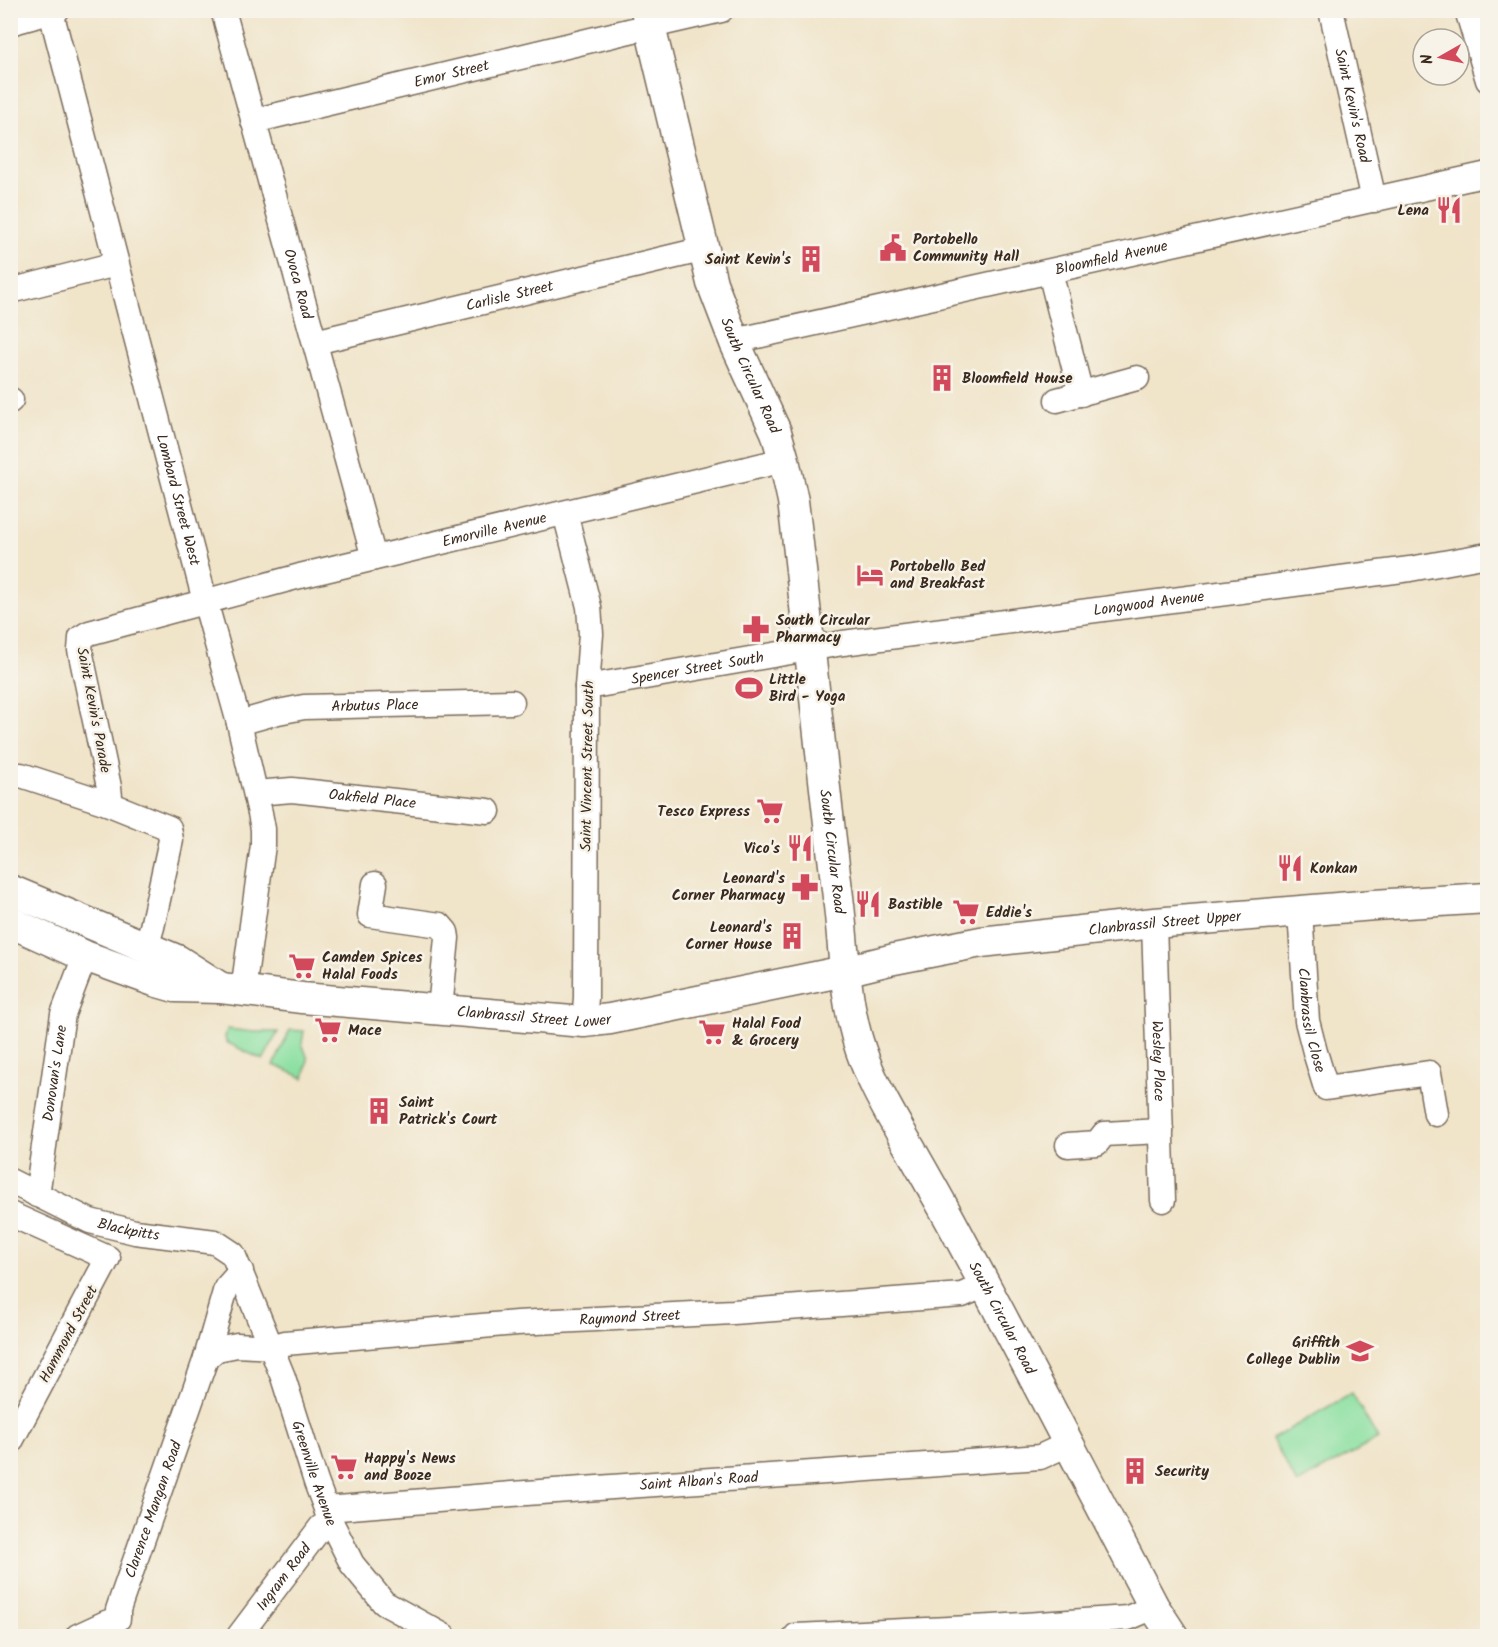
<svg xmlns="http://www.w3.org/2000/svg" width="1498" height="1647" font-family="Kalam,sans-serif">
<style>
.green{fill:#8be0a2;stroke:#638560;stroke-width:1.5}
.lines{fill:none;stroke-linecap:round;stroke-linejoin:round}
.minor-casing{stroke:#7a6b5a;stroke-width:27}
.major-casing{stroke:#7a6b5a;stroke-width:33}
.minor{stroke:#fff;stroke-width:24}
.major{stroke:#fff;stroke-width:30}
.labels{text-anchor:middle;stroke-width:5;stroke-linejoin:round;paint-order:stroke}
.street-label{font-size:15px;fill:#3b2a1e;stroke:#f7f3e8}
.poi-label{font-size:15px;font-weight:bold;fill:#3b2a1e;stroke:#f7f3e8;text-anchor:start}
</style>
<rect width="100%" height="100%" fill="#f7f3e8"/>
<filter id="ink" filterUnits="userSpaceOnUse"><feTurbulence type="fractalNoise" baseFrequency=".0167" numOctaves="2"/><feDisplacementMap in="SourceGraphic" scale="12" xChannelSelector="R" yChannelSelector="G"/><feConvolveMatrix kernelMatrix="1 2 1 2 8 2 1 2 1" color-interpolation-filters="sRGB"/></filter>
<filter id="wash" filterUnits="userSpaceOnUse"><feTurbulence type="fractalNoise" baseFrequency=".008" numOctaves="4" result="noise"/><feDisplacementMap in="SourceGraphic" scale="24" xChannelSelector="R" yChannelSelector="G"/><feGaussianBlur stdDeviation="1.35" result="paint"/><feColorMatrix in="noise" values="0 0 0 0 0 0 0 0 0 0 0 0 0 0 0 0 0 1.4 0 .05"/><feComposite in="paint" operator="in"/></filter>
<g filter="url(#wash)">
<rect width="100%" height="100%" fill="#f0e4c9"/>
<g class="green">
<path d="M 227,1029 L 254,1032 L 278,1032 L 263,1060 L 226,1042 L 225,1037 Z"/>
<path d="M 290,1030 L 304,1031 L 302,1043 L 308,1059 L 304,1078 L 274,1065 Z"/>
<path d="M 1352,1393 L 1378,1439 L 1297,1484 L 1272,1439 Z"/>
</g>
</g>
<g filter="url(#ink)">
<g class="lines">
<defs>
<g id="minor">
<path id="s1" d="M 223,10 L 374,558"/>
<path id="s2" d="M 1331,10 L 1374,200"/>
<path d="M 1467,10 L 1488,80"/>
<path id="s3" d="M 51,12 L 205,601 L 239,723 L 260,813 L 263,829 L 263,845 L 243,991"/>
<path d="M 10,23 L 57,10"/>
<path id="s4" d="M 253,121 L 629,31 L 721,10"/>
<path d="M 1050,272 L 1081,394"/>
<path d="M 10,291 L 116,264"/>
<path id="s5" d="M 315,342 L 705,249"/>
<path id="s6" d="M 735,343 L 748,338 L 1488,174"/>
<path d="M 1057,400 L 1137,378"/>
<path d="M 10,401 L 11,400"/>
<path d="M 565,513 L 589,607 L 591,634 L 587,687 L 586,998 L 584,1022"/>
<path id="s7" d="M 587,687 L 843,643 L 1410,569 L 1488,555"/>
<path id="s8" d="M 239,723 L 278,712 L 304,707 L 512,702"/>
<path id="s9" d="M 21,775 L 107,803 L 110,797 L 109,787 L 80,650 L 81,638 L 89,633 L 300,576 L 784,460"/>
<path id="s10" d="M 256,793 L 292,790 L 488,811"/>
<path d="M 107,803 L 169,828 L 171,840 L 152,927 L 146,947"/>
<path d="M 375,884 L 370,915 L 440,925 L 446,932 L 447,938 L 440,1009"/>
<path id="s11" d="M 1300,911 L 1307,1021 L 1315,1052 L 1326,1088 L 1429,1073 L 1436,1114"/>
<path id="s12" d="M 1154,923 L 1163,1200"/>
<path d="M 1068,1145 L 1097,1143 L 1104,1134 L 1161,1131"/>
<path id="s13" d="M 10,1181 L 90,1221 L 135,1232 L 215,1242 L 233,1254 L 283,1377 L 316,1482 L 331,1522 L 352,1564 L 384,1603 L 444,1636"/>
<path id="s14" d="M 37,1195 L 63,1014 L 85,956"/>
<path d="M 10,1214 L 108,1258 L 10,1443"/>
<path id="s15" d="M 206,1358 L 217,1349 L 237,1345 L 271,1347 L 285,1343 L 517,1323 L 733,1312 L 962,1295 L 985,1285"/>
<path id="s16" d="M 326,1509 L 512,1494 L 1040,1457 L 1068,1444"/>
<path id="s17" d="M 78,1636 L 106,1623 L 118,1619 L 118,1610 L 122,1598 L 206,1358 L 226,1288 L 241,1271"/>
<path id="s18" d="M 239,1636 L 321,1527 L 331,1522"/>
<path d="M 796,1636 L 993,1627 L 1128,1618 L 1154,1607"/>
</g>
<g id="major">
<path id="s19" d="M 646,10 L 712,283 L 735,343 L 776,432 L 784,460 L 793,501 C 809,633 821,765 838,897 C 844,944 844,992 857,1038 C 868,1077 888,1110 908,1145 C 927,1178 945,1210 963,1244 C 1028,1364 1090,1486 1154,1607 L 1173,1636"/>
<path d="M 10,890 L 177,960 L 221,988"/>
<path id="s20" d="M 10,922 L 85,956 L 154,981 L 175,987 L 221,988 L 302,998 L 584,1022 L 610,1019 L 845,971 L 894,959 L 981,942 L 1154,923 L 1374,905 L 1488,898"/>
</g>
</defs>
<use href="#minor" class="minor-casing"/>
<use href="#major" class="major-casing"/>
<use href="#minor" class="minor"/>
<use href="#major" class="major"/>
</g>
</g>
<defs>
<symbol id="restaurant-bare" viewBox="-9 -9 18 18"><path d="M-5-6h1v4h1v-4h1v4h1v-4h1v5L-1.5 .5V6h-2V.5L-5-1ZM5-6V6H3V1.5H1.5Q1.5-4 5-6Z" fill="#d1495b" stroke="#f7f3e8" stroke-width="2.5" paint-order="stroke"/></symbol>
<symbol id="civic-bare" viewBox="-9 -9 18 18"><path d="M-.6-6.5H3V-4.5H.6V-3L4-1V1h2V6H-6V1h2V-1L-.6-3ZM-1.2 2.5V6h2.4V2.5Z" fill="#d1495b" stroke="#f7f3e8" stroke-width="2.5" paint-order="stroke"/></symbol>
<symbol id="building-bare" viewBox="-9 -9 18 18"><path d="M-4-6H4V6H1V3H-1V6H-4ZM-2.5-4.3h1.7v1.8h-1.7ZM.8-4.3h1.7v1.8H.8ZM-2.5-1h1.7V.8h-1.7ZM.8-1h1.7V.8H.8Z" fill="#d1495b" stroke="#f7f3e8" stroke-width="2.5" paint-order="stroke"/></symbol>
<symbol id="hotel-bare" viewBox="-9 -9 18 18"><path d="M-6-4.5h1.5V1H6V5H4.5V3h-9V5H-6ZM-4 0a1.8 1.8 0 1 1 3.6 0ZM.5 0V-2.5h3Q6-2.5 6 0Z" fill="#d1495b" stroke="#f7f3e8" stroke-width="2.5" paint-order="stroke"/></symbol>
<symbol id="pharmacy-bare" viewBox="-9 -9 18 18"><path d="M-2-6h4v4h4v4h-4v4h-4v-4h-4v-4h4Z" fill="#d1495b" stroke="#f7f3e8" stroke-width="2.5" paint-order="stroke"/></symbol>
<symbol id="stadium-bare" viewBox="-9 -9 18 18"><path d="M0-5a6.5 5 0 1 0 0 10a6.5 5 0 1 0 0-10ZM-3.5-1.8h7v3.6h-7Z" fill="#d1495b" stroke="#f7f3e8" stroke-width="2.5" paint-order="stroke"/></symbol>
<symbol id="supermarket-bare" viewBox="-9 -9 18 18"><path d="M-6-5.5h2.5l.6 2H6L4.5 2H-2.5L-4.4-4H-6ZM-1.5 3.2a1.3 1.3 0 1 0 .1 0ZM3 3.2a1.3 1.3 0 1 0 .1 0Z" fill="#d1495b" stroke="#f7f3e8" stroke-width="2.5" paint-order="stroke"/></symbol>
<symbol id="university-bare" viewBox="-9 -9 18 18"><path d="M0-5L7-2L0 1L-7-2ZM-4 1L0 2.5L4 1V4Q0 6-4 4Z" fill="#d1495b" stroke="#f7f3e8" stroke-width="2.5" paint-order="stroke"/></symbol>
</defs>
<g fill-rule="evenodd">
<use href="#restaurant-bare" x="1430" y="191" width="38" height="38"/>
<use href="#civic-bare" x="874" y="229" width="38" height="38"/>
<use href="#building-bare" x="792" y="240" width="38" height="38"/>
<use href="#building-bare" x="923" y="359" width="38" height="38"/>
<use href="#hotel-bare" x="851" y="556" width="38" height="38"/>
<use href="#pharmacy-bare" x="737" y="610" width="38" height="38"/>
<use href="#stadium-bare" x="730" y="669" width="38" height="38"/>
<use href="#supermarket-bare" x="751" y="792" width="38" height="38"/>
<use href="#restaurant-bare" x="781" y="829" width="38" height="38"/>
<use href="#restaurant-bare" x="1271" y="849" width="38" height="38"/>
<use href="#pharmacy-bare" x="786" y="868" width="38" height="38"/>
<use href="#restaurant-bare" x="849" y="885" width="38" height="38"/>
<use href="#supermarket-bare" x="947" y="893" width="38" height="38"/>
<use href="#building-bare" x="773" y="917" width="38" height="38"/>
<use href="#supermarket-bare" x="283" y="947" width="38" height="38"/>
<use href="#supermarket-bare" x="309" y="1011" width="38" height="38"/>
<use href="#supermarket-bare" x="693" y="1013" width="38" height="38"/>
<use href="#building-bare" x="360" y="1092" width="38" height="38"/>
<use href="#university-bare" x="1341" y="1332" width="38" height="38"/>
<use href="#supermarket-bare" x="325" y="1448" width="38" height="38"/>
<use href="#building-bare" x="1116" y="1452" width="38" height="38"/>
</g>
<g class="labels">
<g class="street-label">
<text dy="5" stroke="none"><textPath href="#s4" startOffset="204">Emor Street</textPath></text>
<text dy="5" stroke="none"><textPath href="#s2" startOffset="98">Saint Kevin's Road</textPath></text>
<text dy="5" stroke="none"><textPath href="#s6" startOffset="386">Bloomfield Avenue</textPath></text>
<text dy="5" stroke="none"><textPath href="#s1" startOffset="284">Ovoca Road</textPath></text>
<text dy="5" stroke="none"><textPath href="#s5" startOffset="200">Carlisle Street</textPath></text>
<text dy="5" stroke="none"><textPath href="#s19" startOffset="381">South Circular Road</textPath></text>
<text dy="5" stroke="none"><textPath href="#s3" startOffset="504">Lombard Street West</textPath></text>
<text dy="5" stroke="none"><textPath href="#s9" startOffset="687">Emorville Avenue</textPath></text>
<text dy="5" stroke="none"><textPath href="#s7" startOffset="568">Longwood Avenue</textPath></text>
<text dy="5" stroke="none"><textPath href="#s7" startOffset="112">Spencer Street South</textPath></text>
<text dy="5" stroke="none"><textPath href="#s8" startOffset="138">Arbutus Place</textPath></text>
<text transform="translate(94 710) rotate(79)" y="5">Saint Kevin's Parade</text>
<text transform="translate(587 766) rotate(-89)" y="5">Saint Vincent Street South</text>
<text dy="5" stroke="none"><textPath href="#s10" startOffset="117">Oakfield Place</textPath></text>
<text dy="5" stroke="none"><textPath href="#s19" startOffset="867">South Circular Road</textPath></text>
<text dy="5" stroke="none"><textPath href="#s20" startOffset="1178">Clanbrassil Street Upper</textPath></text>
<text dy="5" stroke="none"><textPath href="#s20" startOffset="538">Clanbrassil Street Lower</textPath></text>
<text dy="5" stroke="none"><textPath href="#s11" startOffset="110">Clanbrassil Close</textPath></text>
<text dy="5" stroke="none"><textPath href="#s12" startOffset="138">Wesley Place</textPath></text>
<text dy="5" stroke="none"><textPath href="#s14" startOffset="123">Donovan's Lane</textPath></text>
<text dy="5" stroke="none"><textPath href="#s13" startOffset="129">Blackpitts</textPath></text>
<text dy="5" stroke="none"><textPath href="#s15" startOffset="429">Raymond Street</textPath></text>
<text dy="5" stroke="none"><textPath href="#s19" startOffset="1371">South Circular Road</textPath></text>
<text transform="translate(68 1334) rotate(-62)" y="5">Hammond Street</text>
<text dy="5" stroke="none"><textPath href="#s13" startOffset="472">Greenville Avenue</textPath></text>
<text dy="5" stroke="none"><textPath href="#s16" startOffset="374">Saint Alban's Road</textPath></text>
<text dy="5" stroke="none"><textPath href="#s17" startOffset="159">Clarence Mangan Road</textPath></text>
<text dy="5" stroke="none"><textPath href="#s18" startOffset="74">Ingram Road</textPath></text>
</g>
<g class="poi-label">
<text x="1429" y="215" text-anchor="end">Lena</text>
<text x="913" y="244">Portobello<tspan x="913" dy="17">Community Hall</tspan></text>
<text x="791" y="264" text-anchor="end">Saint Kevin's</text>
<text x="962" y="383">Bloomfield House</text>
<text x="890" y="571">Portobello Bed<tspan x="890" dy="17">and Breakfast</tspan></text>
<text x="776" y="625">South Circular<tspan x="776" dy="17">Pharmacy</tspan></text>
<text x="769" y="684">Little<tspan x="769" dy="17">Bird - Yoga</tspan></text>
<text x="750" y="816" text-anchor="end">Tesco Express</text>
<text x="780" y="853" text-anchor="end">Vico's</text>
<text x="1310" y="873">Konkan</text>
<text x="785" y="883" text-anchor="end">Leonard's<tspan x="785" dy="17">Corner Pharmacy</tspan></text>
<text x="888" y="909">Bastible</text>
<text x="986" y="917">Eddie's</text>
<text x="772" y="932" text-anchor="end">Leonard's<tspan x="772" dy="17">Corner House</tspan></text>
<text x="322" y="962">Camden Spices<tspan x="322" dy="17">Halal Foods</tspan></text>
<text x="732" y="1028">Halal Food<tspan x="732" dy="17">&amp; Grocery</tspan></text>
<text x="348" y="1035">Mace</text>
<text x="399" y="1107">Saint<tspan x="399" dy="17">Patrick's Court</tspan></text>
<text x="1340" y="1347" text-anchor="end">Griffith<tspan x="1340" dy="17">College Dublin</tspan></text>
<text x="364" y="1463">Happy's News<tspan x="364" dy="17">and Booze</tspan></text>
<text x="1155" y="1476">Security</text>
</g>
</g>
<rect width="1498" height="1647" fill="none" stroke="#f7f3e8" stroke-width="36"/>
<g transform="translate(1441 57) rotate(261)"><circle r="28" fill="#f7f3e8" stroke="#aca397" stroke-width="1.5"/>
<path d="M0-4.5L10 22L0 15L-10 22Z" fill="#d1495b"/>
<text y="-9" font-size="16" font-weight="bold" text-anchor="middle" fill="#3b2a1e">N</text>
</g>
</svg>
